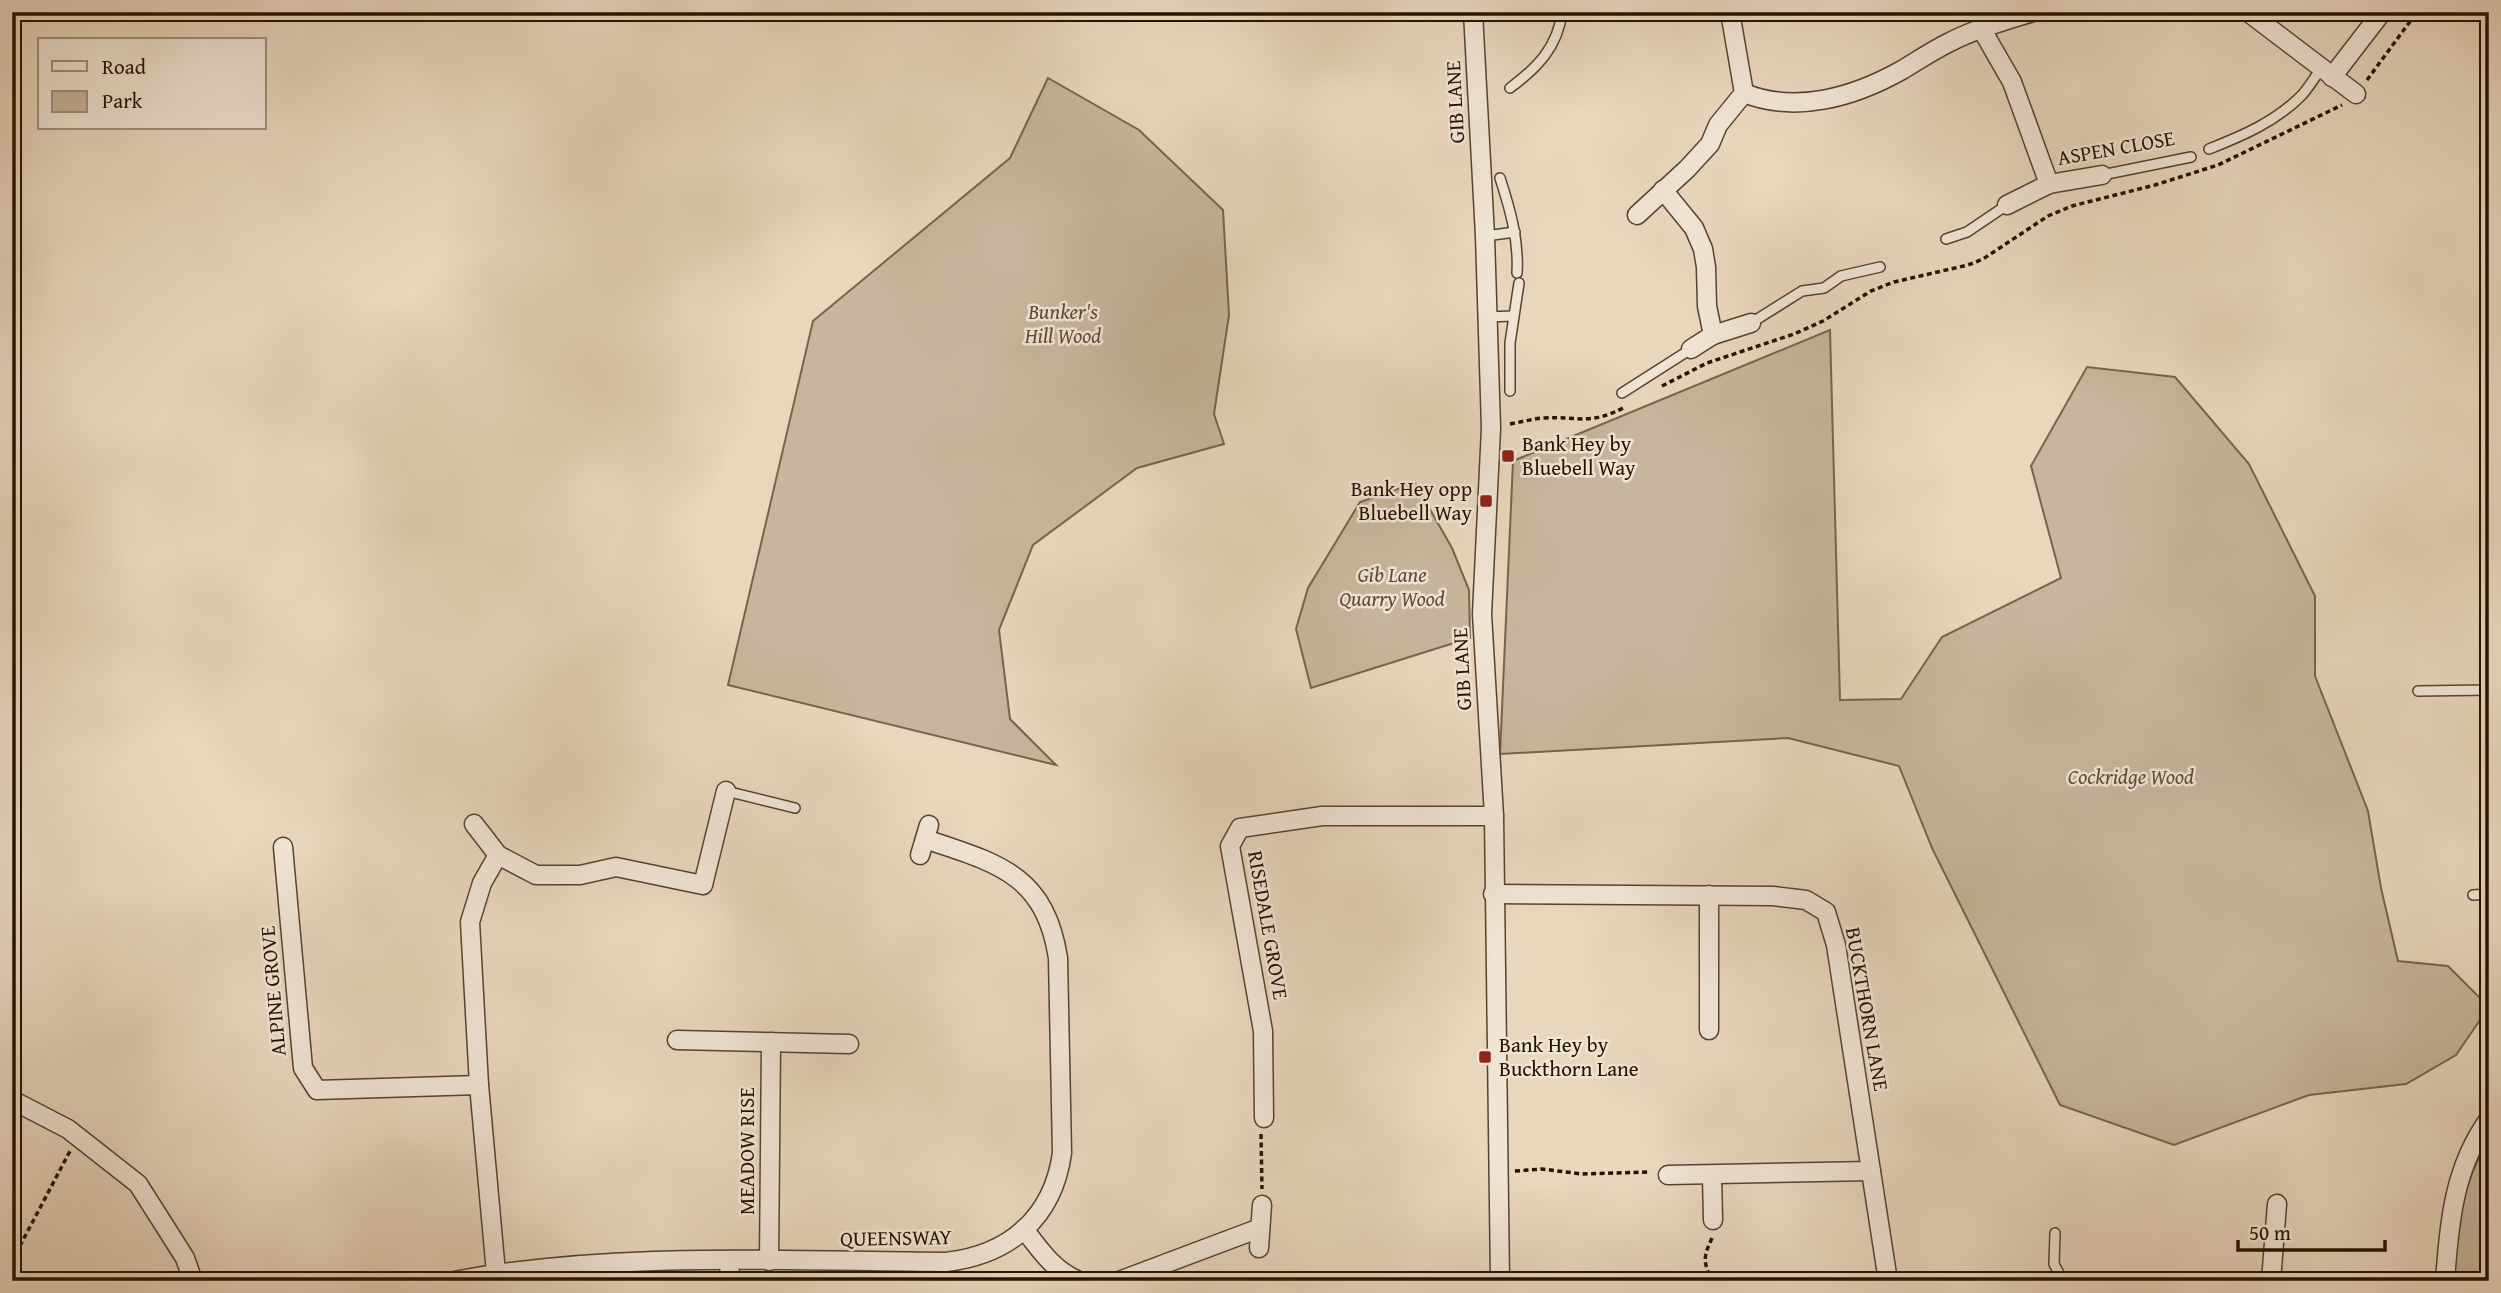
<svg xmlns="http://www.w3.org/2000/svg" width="2501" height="1293" font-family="'Gentium Book Plus',serif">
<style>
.green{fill:#c7b59d;stroke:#76644e;stroke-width:2}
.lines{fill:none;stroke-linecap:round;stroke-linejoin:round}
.lane-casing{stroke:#56432f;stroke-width:12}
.street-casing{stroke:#56432f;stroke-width:21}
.path{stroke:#251200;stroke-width:3.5;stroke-dasharray:5 3.5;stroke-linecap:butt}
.lane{stroke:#f0e4d4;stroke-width:9}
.street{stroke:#f0e4d4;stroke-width:18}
.poi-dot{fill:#8f2418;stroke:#f0e4d4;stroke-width:2.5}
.labels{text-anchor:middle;stroke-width:5;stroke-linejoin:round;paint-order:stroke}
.street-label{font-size:21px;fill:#251200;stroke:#f0e4d4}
.park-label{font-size:21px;font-style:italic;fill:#5e4b37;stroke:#f0e4d4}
.poi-label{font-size:21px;fill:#251200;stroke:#f0e4d4;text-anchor:start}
</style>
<rect width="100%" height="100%" fill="#e8d6bd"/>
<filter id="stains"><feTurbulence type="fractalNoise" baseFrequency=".00286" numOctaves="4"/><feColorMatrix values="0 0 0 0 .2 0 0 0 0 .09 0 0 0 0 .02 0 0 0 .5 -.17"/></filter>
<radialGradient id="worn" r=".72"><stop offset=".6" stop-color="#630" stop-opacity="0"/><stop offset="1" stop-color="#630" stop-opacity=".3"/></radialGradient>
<g class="green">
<path d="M 1048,78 L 1139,130 L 1223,210 L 1229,315 L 1214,414 L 1224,444 L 1137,468 L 1033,545 L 999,630 L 1010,719 L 1056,765 L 728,685 L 813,321 L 1010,158 Z"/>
<path d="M 1830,330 L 1840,700 L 1901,699 L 1942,637 L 2061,578 L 2031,466 L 2087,367 L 2175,377 L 2249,464 L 2315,596 L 2315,676 L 2368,811 L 2381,888 L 2398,961 L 2448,966 L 2489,1007 L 2456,1055 L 2406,1084 L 2309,1095 L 2174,1145 L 2060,1105 L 1932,848 L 1899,766 L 1788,738 L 1500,754 L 1513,461 Z"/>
<path d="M 1415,483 L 1452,548 L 1469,590 L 1470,638 L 1311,688 L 1296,629 L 1308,588 L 1360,502 Z"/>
<path d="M 2489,1139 L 2489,1281 L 2454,1281 C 2457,1223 2459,1190 2489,1139 Z"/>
</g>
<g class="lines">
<defs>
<g id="lane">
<path d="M 1510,88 C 1537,68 1558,47 1562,12"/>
<path d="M 2209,149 C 2242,136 2275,122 2301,96 C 2308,89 2314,78 2321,69"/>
<path d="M 2102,175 L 2191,157"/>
<path d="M 1500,178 C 1510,209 1519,240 1517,273"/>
<path d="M 1485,236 L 1515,232"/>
<path d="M 1946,239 L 1967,232 L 2007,205"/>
<path d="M 1487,317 L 1513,316"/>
<path d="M 1751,323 L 1802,291 L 1824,288 L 1841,276 L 1880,267"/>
<path d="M 1510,391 L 1510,343 L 1519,283"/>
<path d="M 1622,393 L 1691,349"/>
<path d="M 2418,691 L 2489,690"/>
<path d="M 726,791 L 795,808"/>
<path d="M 2473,895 L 2489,894"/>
<path d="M 2055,1233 L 2054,1264 L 2063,1281"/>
</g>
<g id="street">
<path d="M 1473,12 L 1485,236 L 1491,428 L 1482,614 L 1494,816 L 1500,1281"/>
<path d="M 2248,12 L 2356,94"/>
<path d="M 1981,28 L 2012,82 L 2049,184"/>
<path d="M 2332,77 L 2382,12"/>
<path d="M 1744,93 C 1796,114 1854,97 1902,70 C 1917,61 1932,51 1948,43 C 1975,29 2004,21 2033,12"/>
<path d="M 1663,190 L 1694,228 L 1703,249 L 1706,267 L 1707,306 L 1713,335"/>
<path d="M 2007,205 L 2049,184 L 2102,175"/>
<path d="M 1637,215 L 1687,169 L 1710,144 L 1718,125 L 1744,93 L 1730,12"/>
<path d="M 1691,349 L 1713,335 L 1751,323"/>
<path d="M 474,824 L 498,855 L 536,875 L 580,875 L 616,867 L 703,885 L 726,791"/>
<path d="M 283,847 L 303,1068 L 317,1090 L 479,1085"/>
<path d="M 920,855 L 929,825"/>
<path d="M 1493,894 L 1773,896 L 1806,900 L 1826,912 L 1836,945 L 1888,1281"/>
<path d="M 1709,1030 L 1709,895"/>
<path d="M 677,1040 L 849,1044"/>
<path d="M 12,1100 L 68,1129 L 138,1184 L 185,1258 L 193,1281"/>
<path d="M 1264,1118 L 1263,1031 L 1230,846 L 1240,828 L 1322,816 L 1494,816"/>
<path d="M 1668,1175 L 1871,1171"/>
<path d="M 1712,1175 L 1713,1220"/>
<path d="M 1024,1229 C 1040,1250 1054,1271 1079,1281"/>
<path d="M 1259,1248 L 1262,1205"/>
<path d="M 729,1261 L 730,1281"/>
<path d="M 769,1261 L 771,1042"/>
<path d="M 496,1273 L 479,1085 L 470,922 L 482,883 L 498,855"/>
<path d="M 454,1281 C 615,1251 782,1261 946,1262 C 1009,1255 1053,1218 1062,1153 L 1058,958 C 1045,874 997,863 925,839"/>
<path d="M 1119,1281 L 1260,1228"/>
<path d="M 2271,1281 L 2277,1204"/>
<path d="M 2445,1281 C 2449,1223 2454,1167 2489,1119"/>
</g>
</defs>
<use href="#lane" class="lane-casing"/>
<use href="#street" class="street-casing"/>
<g class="path">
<path d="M 2367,80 L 2417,12"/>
<path d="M 1662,386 L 1707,363 L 1794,334 L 1823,321 L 1871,291 L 1894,282 L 1968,265 L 1983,259 L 2048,216 L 2072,206 L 2155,185 L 2218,165 L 2342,105"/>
<path d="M 1510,424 C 1521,422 1532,419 1543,418 C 1579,416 1589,426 1625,407"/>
<path d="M 1261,1134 L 1262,1189"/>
<path d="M 1515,1171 L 1542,1169 L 1582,1174 L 1650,1172"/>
<path d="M 1712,1238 C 1703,1258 1703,1261 1712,1281"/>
<path d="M 12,1261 L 70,1151"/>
</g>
<use href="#lane" class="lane"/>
<use href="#street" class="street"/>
</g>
<g class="poi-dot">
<rect x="1501" y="449" width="14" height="14" rx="3.5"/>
<rect x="1479" y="494" width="14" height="14" rx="3.5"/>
<rect x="1478" y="1050" width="14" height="14" rx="3.5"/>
</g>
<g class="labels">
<g class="street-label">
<text transform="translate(1455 102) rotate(-93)" y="7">GIB LANE</text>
<text transform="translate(2116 148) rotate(-10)" y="7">ASPEN CLOSE</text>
<text transform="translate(1462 669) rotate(-93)" y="7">GIB LANE</text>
<text transform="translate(1268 925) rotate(80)" y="7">RISEDALE GROVE</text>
<text transform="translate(273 991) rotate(-95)" y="7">ALPINE GROVE</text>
<text transform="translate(1867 1009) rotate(80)" y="7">BUCKTHORN LANE</text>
<text transform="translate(747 1151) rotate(-90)" y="7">MEADOW RISE</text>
<text transform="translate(896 1238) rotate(-1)" y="7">QUEENSWAY</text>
</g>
<g class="park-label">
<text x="1063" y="319">Bunker's<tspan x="1063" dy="24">Hill Wood</tspan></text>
<text x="1392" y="582">Gib Lane<tspan x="1392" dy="24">Quarry Wood</tspan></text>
<text x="2131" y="784">Cockridge Wood</text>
</g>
<g class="poi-label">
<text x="1522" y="451">Bank Hey by<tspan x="1522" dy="24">Bluebell Way</tspan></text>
<text x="1472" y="496" text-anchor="end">Bank Hey opp<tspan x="1472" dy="24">Bluebell Way</tspan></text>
<text x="1499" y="1052">Bank Hey by<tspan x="1499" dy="24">Buckthorn Lane</tspan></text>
</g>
</g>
<rect width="2501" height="1293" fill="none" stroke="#e8d6bd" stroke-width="42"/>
<rect x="14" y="14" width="2473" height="1265" fill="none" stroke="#251200" stroke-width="3.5"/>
<rect x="21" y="21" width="2459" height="1251" fill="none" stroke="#251200" stroke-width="2"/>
<rect x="38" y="38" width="228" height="91" fill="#f0e4d4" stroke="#9f907f" stroke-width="2"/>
<rect x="52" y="61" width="35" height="10" fill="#f0e4d4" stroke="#9f907f" stroke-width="2"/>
<text x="102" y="74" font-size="21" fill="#251200">Road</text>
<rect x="52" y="91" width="35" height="21" fill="#c7b59d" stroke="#9f907f" stroke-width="2"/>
<text x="102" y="108" font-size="21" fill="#251200">Park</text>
<path d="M2238 1240v10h147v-10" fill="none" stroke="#251200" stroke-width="3.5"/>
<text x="2249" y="1240" font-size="21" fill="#251200" stroke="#f0e4d4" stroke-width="5" paint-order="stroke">50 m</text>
<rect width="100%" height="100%" filter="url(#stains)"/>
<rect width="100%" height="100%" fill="url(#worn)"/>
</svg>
